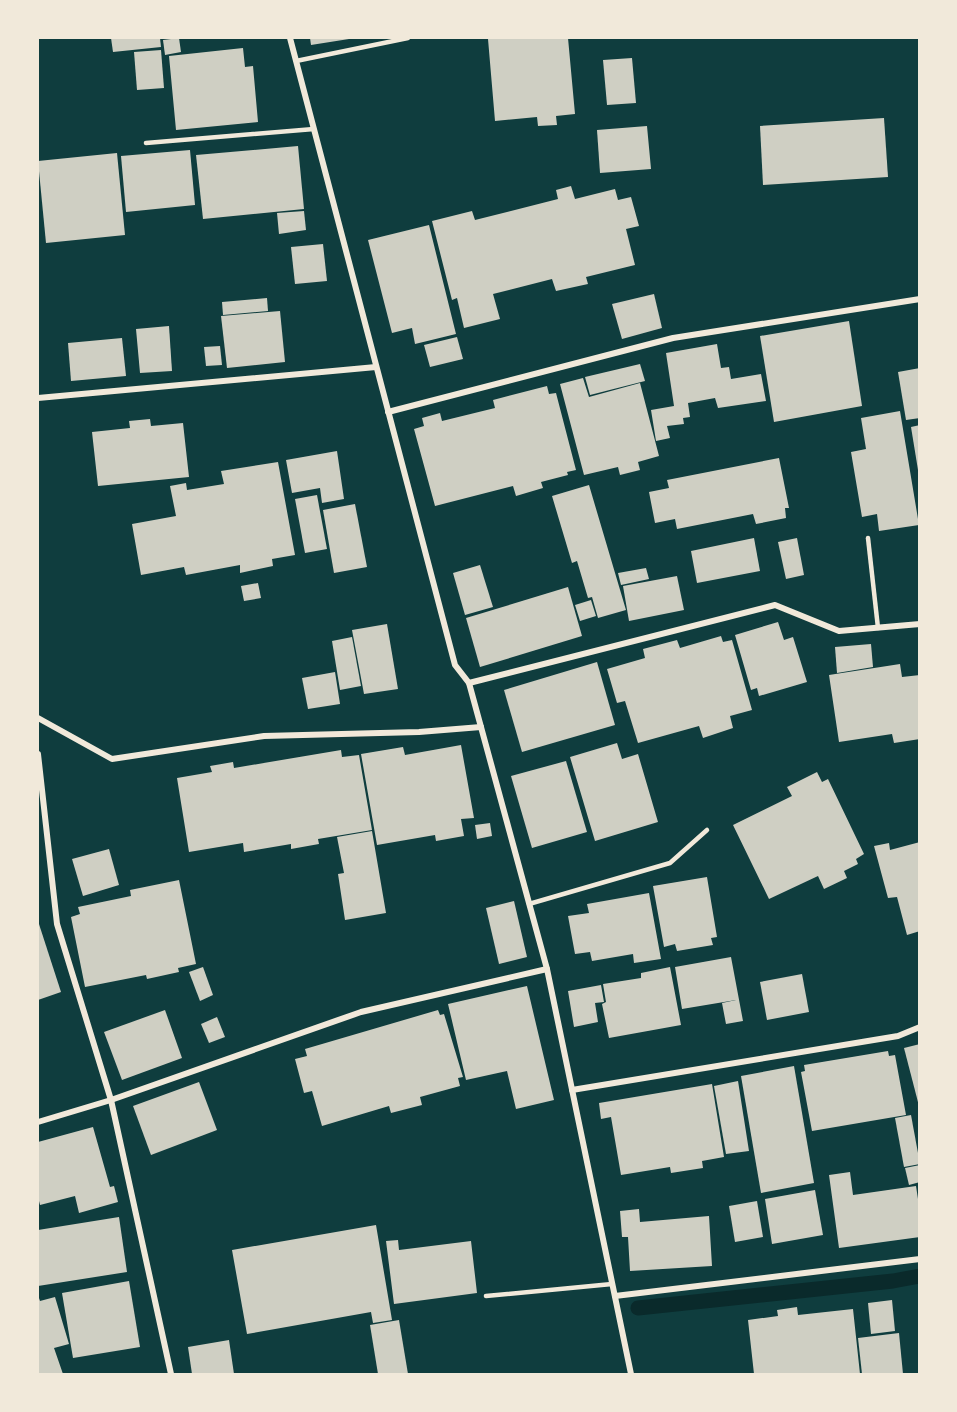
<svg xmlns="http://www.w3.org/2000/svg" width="957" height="1412" font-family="'Golos Text',sans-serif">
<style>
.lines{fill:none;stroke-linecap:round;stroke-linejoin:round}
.stream{stroke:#0a2a2b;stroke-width:15}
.building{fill:#cfcfc3}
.service{stroke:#f1e9da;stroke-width:4.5}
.minor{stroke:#f1e9da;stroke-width:6}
</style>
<rect width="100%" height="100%" fill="#0f3d3e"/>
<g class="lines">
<path class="stream" d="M 638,1308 L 893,1281 L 920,1276"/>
</g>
<g class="building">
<path d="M 111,38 L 160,38 L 161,47 L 113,52 Z"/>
<path d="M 179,38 L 181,52 L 165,55 L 163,40 Z"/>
<path d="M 310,38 L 349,38 L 349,39 L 311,45 Z"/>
<path d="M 511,38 L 568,38 L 575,114 L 556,116 L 557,125 L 538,126 L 537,117 L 495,121 L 488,39 Z"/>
<path d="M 243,48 L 245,67 L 253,66 L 258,122 L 176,130 L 169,56 Z"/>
<path d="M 161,50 L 164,88 L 137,90 L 134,52 Z"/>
<path d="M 632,58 L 636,103 L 607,105 L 603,60 Z"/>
<path d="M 884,118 L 888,177 L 763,185 L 760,126 Z"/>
<path d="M 647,126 L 651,169 L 600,173 L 597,130 Z"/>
<path d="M 298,146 L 304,209 L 203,219 L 196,155 Z"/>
<path d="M 190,150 L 195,205 L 126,212 L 121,156 Z"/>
<path d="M 117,153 L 125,235 L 46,243 L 38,161 Z"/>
<path d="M 571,186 L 575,199 L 615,189 L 618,200 L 631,197 L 639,226 L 626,229 L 635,265 L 586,277 L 588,284 L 556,291 L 552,279 L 493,294 L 500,319 L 464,328 L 457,298 L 452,300 L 432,221 L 472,211 L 475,220 L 558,199 L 556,190 Z"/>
<path d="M 304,211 L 306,230 L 279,234 L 277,213 Z"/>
<path d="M 429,225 L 456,334 L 415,344 L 412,328 L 392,333 L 368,240 Z"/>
<path d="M 323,244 L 327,281 L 295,284 L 291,247 Z"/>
<path d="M 654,294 L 662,328 L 622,339 L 612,304 Z"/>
<path d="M 267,298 L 268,311 L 223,315 L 222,302 Z"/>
<path d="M 280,311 L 285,362 L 227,368 L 221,316 Z"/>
<path d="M 849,321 L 862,406 L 774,422 L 760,336 Z"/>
<path d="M 169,326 L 172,371 L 140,373 L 136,329 Z"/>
<path d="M 457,337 L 463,359 L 430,367 L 424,345 Z"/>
<path d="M 122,338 L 126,376 L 71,381 L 68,343 Z"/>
<path d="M 717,344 L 721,368 L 729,367 L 731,379 L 761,374 L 766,401 L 718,408 L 715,398 L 688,403 L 690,417 L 683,418 L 684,424 L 667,426 L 670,438 L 656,441 L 651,410 L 674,406 L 666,353 Z"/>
<path d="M 220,346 L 222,365 L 206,366 L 204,347 Z"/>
<path d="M 640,364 L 645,381 L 590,395 L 585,377 Z"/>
<path d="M 920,368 L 920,418 L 906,420 L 898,372 Z"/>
<path d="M 583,378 L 589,397 L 640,383 L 659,456 L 638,462 L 640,470 L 620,475 L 618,467 L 584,475 L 560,384 Z"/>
<path d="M 547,386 L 549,394 L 556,393 L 576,470 L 567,472 L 568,475 L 541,482 L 543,488 L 516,496 L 513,486 L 435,506 L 414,429 L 424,426 L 422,418 L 440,413 L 442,421 L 495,408 L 493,400 Z"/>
<path d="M 900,411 L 919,525 L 879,531 L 877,514 L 862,517 L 851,452 L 866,449 L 861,418 Z"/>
<path d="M 150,419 L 151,426 L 183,423 L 189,477 L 98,486 L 92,432 L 130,428 L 129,421 Z"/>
<path d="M 920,425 L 920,470 L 918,470 L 911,427 Z"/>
<path d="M 337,451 L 344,499 L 322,503 L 320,488 L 292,493 L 286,460 Z"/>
<path d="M 779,458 L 789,508 L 785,508 L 786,518 L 756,524 L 753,514 L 677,529 L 675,519 L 655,523 L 649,492 L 669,488 L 667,480 Z"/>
<path d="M 278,462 L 295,555 L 272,559 L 273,566 L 240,573 L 240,565 L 186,575 L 184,567 L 141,575 L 132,524 L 176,516 L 170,486 L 186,483 L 187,490 L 224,484 L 221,471 Z"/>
<path d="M 589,485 L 626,610 L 598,618 L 592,597 L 588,598 L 577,561 L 572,563 L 552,496 Z"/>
<path d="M 317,495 L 327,549 L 305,553 L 295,499 Z"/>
<path d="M 355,504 L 367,567 L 334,573 L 323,510 Z"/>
<path d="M 754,538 L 760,571 L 697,583 L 691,551 Z"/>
<path d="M 797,538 L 804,575 L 786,579 L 778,542 Z"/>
<path d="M 480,565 L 493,607 L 465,615 L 453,573 Z"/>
<path d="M 646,568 L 649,579 L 621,585 L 618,573 Z"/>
<path d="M 677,576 L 684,610 L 629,621 L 623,586 Z"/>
<path d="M 258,583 L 261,598 L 244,601 L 241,586 Z"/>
<path d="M 568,587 L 582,636 L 480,667 L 466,618 Z"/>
<path d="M 591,600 L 596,616 L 580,621 L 575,605 Z"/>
<path d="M 778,622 L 784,640 L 793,637 L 807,682 L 759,696 L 757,688 L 751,690 L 735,635 Z"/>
<path d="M 387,624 L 398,689 L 364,694 L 352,630 Z"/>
<path d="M 721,636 L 723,642 L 732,640 L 752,710 L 730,716 L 733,728 L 703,738 L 699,726 L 638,743 L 625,701 L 617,703 L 607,669 L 645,658 L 643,649 L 677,640 L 680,648 Z"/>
<path d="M 352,637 L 361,686 L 340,690 L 332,641 Z"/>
<path d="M 871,644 L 873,667 L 837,673 L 835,647 Z"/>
<path d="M 597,662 L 615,725 L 522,752 L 504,690 Z"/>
<path d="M 900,664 L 902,677 L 920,675 L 920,739 L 894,743 L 892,734 L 839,742 L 829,675 Z"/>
<path d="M 335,672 L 340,704 L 308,709 L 302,678 Z"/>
<path d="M 617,743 L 622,759 L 638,754 L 658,822 L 595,841 L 570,757 Z"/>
<path d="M 461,745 L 474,818 L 461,819 L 464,836 L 436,841 L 435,835 L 377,845 L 361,754 L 403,747 L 405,755 Z"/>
<path d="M 341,750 L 342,757 L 359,755 L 372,830 L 318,839 L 319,844 L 291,849 L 291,844 L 244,852 L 243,843 L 189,852 L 177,778 L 212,772 L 210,766 L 233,762 L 234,768 Z"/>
<path d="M 566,761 L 587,832 L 532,848 L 511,776 Z"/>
<path d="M 817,772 L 822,782 L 828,779 L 864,854 L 856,859 L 858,864 L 844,871 L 847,878 L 824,889 L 818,876 L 769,899 L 733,825 L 792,796 L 787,787 Z"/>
<path d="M 490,823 L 492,836 L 477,839 L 475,825 Z"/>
<path d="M 372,831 L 386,913 L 345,920 L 338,874 L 344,873 L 337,837 Z"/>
<path d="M 920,842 L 920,931 L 907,935 L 897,897 L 888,898 L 874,846 L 889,843 L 890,850 Z"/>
<path d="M 109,849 L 119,885 L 83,896 L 72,859 Z"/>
<path d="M 707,877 L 717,937 L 711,938 L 713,945 L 677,951 L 675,944 L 664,947 L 653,886 Z"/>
<path d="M 179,880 L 196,964 L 178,968 L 179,972 L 147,979 L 146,975 L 85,987 L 71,917 L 80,914 L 78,907 L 131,896 L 130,890 Z"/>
<path d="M 649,893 L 661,959 L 634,963 L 633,954 L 592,961 L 590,952 L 575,954 L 568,916 L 589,913 L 587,904 Z"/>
<path d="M 514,901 L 527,957 L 499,964 L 486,908 Z"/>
<path d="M 38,921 L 61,992 L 38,1000 Z"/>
<path d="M 731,957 L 743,1021 L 726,1024 L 722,1003 L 736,1000 L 682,1009 L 675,967 Z"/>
<path d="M 203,967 L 213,995 L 200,1001 L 189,972 Z"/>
<path d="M 670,967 L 681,1025 L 609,1038 L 602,1004 L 606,1002 L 603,984 L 641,978 L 641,973 Z"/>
<path d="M 802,974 L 809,1012 L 767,1020 L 760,982 Z"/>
<path d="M 601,985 L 604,1002 L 595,1003 L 598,1022 L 574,1027 L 568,991 Z"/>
<path d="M 527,986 L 554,1100 L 516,1109 L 507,1071 L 466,1080 L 448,1004 Z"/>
<path d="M 165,1010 L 182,1058 L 122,1080 L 104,1032 Z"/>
<path d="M 438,1010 L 440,1015 L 444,1014 L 463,1077 L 458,1078 L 460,1086 L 420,1097 L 422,1105 L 391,1113 L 389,1106 L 322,1126 L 312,1091 L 304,1093 L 295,1059 L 307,1056 L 305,1049 Z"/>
<path d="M 217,1017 L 225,1037 L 209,1043 L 201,1024 Z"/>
<path d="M 920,1044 L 920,1106 L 919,1106 L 904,1048 Z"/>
<path d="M 888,1051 L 889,1056 L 895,1055 L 906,1115 L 812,1131 L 801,1072 L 805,1071 L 804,1065 Z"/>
<path d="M 794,1066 L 814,1183 L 761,1193 L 741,1076 Z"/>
<path d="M 738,1081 L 749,1151 L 726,1154 L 714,1086 Z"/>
<path d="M 199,1082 L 217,1130 L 151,1155 L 133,1106 Z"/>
<path d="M 712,1084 L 724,1157 L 702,1161 L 703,1168 L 671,1173 L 670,1167 L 621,1175 L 611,1117 L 601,1119 L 599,1103 Z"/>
<path d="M 911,1115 L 920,1164 L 904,1167 L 895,1118 Z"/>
<path d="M 93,1127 L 110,1187 L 114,1186 L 118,1202 L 79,1213 L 75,1196 L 40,1205 L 38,1197 L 38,1142 Z"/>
<path d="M 920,1165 L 920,1182 L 909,1185 L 905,1168 Z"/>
<path d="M 850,1172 L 853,1195 L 916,1186 L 920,1212 L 920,1237 L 839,1248 L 829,1175 Z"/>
<path d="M 815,1190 L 823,1235 L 772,1244 L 765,1199 Z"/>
<path d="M 757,1201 L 763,1237 L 735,1242 L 729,1206 Z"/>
<path d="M 639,1209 L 640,1222 L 709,1216 L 712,1266 L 630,1271 L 628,1237 L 622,1237 L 620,1211 Z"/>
<path d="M 119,1217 L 127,1272 L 38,1286 L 38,1230 Z"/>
<path d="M 376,1225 L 392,1320 L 373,1323 L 371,1312 L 247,1334 L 232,1250 Z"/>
<path d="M 398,1240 L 399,1250 L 471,1241 L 477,1293 L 394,1304 L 386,1241 Z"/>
<path d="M 129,1281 L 140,1347 L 73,1358 L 62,1293 Z"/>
<path d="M 38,1295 L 40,1301 L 55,1297 L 69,1344 L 54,1348 L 63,1374 L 38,1374 Z"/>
<path d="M 892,1300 L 895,1331 L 871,1334 L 868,1303 Z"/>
<path d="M 797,1307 L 798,1315 L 853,1309 L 860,1374 L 754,1374 L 748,1320 L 778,1316 L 777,1310 Z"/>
<path d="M 399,1320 L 408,1374 L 378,1374 L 370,1325 Z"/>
<path d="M 899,1333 L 903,1374 L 862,1374 L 858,1338 Z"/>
<path d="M 229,1340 L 234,1374 L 192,1374 L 188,1347 Z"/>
</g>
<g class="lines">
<g class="service">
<path d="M 296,61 L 408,38"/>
<path d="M 146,143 L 314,129"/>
<path d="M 868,538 L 878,628"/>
<path d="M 529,904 L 670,863 L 707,830"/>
<path d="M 486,1296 L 612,1284"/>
</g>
<g class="minor">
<path d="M 290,38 L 455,665 L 469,683 L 547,969 L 631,1374"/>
<path d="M 38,398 L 376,367"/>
<path d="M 388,412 L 673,338 L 920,299"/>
<path d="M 469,683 L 775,605 L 839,631 L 920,624"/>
<path d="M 38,718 L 112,759 L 264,736 L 419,732 L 481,727"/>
<path d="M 38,754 L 57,924 L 111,1100 L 171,1374"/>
<path d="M 572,1090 L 898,1036 L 920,1027"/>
<path d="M 38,1122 L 111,1100 L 361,1012 L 547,969"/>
<path d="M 615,1296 L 920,1259"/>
</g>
</g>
<rect width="957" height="1412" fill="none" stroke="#f1e9da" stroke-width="78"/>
</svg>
